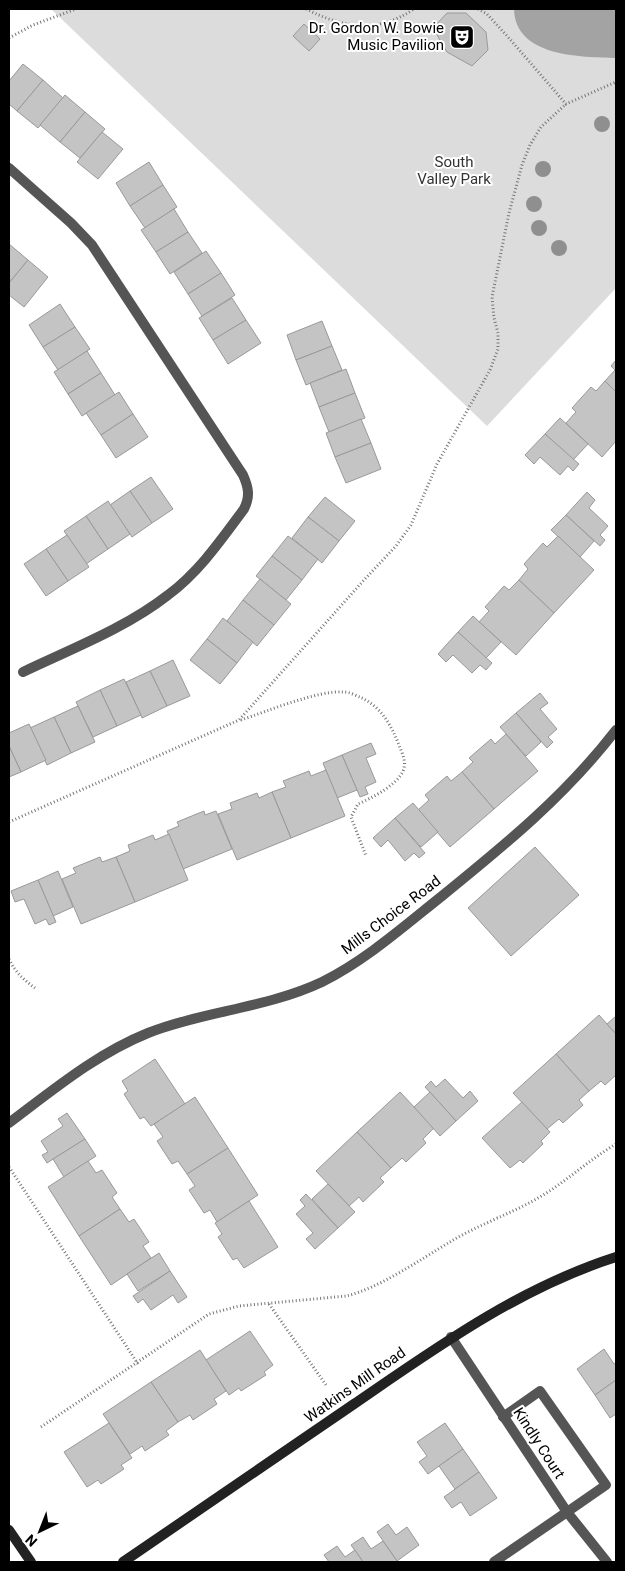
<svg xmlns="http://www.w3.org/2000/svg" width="625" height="1571" font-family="Roboto,sans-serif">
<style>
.green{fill:#dcdcdc}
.water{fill:#a3a3a3}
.building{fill:#c4c4c4;stroke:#999}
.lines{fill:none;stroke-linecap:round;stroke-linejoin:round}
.path{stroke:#777;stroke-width:3;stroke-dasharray:1 2.5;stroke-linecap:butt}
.lane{stroke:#555;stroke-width:10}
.street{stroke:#555;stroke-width:10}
.secondary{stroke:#222;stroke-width:10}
.tree{fill:#8f8f8f}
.labels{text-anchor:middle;stroke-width:4;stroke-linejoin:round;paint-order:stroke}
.poi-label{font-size:15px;fill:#000;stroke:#fff;text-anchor:end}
.park-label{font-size:15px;fill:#333;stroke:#fff}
.street-label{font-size:15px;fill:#000;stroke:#fff}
</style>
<rect width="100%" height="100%" fill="#fff"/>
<path class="green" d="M 51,9 L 616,9 L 616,288 L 487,426 Z"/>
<path class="water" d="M 514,9 L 616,9 L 616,58 C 581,57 515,57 514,9 Z"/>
<g class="building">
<path d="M 447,13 L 466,13 L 486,32 L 488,50 L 472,66 L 447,52 L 433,28 Z"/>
<path d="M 304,24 L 320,39 L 309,51 L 293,36 Z"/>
<path d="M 23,64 L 43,80 L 17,111 L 9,104 L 9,81 Z"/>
<path d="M 43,80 L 63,98 L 38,128 L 17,111 Z"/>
<path d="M 65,95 L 85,112 L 60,142 L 40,125 Z"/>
<path d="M 85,112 L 105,129 L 80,158 L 60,142 Z"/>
<path d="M 102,132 L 123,149 L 98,179 L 77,162 Z"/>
<path d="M 149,162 L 163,185 L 130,206 L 116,183 Z"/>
<path d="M 163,185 L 177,207 L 145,228 L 130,206 Z"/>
<path d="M 174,209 L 188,232 L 156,252 L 141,230 Z"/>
<path d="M 188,232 L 202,253 L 170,274 L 156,252 Z"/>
<path d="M 9,244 L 28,260 L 9,283 Z"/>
<path d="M 206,251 L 221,273 L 188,294 L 174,272 Z"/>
<path d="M 28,260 L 48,277 L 24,307 L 9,295 L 9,283 Z"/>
<path d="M 221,273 L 235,295 L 202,316 L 188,294 Z"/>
<path d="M 232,298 L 246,320 L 213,340 L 199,318 Z"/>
<path d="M 60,304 L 75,327 L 43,347 L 29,325 Z"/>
<path d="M 246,320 L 261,343 L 228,364 L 213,340 Z"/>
<path d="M 322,321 L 332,346 L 296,360 L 287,335 Z"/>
<path d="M 75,327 L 90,349 L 58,370 L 43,347 Z"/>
<path d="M 332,346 L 342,370 L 306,385 L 296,360 Z"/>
<path d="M 87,351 L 101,373 L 68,394 L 54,372 Z"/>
<path d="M 616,360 L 616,392 L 605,381 L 615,370 L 611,366 Z"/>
<path d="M 346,369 L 355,393 L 319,407 L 310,383 Z"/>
<path d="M 101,373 L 115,395 L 82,416 L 68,394 Z"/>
<path d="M 605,381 L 616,392 L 616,441 L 602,457 L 566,423 L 576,412 L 572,408 L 591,387 L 596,391 Z"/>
<path d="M 119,392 L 133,414 L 101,435 L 86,413 Z"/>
<path d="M 355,393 L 365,418 L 329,432 L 319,407 Z"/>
<path d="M 133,414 L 148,437 L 116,458 L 101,435 Z"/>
<path d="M 560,418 L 588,444 L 573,460 L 545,434 Z"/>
<path d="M 361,419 L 371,443 L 335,457 L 326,433 Z"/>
<path d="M 545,434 L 579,464 L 573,471 L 568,466 L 560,475 L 540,457 L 534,464 L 525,455 Z"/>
<path d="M 371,443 L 381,469 L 346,483 L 335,457 Z"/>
<path d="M 151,477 L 173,509 L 152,523 L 130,491 Z"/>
<path d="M 130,491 L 152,523 L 132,537 L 110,505 Z"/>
<path d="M 587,492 L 595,500 L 589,508 L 608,526 L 600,535 L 605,540 L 600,546 L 566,515 Z"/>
<path d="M 325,497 L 355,521 L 339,541 L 308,517 Z"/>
<path d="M 108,501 L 130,534 L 108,549 L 86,516 Z"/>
<path d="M 566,515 L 594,541 L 580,557 L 551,530 Z"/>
<path d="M 86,516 L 108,549 L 86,564 L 64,531 Z"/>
<path d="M 308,517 L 339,541 L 322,563 L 292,538 Z"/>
<path d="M 67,535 L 89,567 L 68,581 L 46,549 Z"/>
<path d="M 288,536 L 318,559 L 302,580 L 272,556 Z"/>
<path d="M 558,536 L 594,570 L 554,613 L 519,580 L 528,569 L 524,564 L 543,543 L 547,547 Z"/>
<path d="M 46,549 L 68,581 L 46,596 L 24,564 Z"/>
<path d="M 272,556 L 302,580 L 286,600 L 256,576 Z"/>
<path d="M 260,579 L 291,604 L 274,625 L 243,600 Z"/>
<path d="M 519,580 L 554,613 L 516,655 L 479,622 L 489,611 L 485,607 L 504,586 L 509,590 Z"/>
<path d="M 243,600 L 274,625 L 257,646 L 227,621 Z"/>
<path d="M 473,616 L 501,642 L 486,658 L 458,632 Z"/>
<path d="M 223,618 L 253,642 L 237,663 L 207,639 Z"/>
<path d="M 458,632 L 492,663 L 486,670 L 480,665 L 472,673 L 453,655 L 446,662 L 438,654 Z"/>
<path d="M 207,639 L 237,663 L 220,684 L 190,660 Z"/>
<path d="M 173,660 L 190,696 L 167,706 L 150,671 Z"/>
<path d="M 150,671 L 167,706 L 142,718 L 126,682 Z"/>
<path d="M 124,679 L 141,715 L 117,726 L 100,690 Z"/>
<path d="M 100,690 L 117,726 L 93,737 L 76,702 Z"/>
<path d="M 540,693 L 548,703 L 540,709 L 557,729 L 548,737 L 553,742 L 547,748 L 516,713 Z"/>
<path d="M 78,706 L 95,742 L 71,753 L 54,717 Z"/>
<path d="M 516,713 L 541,742 L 526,756 L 500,727 Z"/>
<path d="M 54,717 L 71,753 L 47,765 L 30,728 Z"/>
<path d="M 29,724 L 46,760 L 21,772 L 9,746 L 9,733 Z"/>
<path d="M 506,734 L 538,771 L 494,809 L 462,772 L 473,762 L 469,758 L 491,739 L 495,744 Z"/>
<path d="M 371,743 L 376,754 L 366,758 L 376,782 L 365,787 L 368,794 L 360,797 L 342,755 Z"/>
<path d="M 9,746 L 21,772 L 9,777 Z"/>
<path d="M 342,755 L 357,790 L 337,798 L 323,763 Z"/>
<path d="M 326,770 L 345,816 L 291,838 L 272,792 L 286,787 L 283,781 L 309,771 L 311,776 Z"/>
<path d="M 462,772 L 494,809 L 450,847 L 418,810 L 429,800 L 425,795 L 447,776 L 451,781 Z"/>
<path d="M 272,792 L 291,838 L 237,860 L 218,814 L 232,809 L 230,803 L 257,793 L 259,798 Z"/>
<path d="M 413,803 L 438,832 L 421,847 L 395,818 Z"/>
<path d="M 204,811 L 205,815 L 216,811 L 232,849 L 183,869 L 167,831 L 179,826 L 177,822 Z"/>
<path d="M 395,818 L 425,853 L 419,858 L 414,853 L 405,861 L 388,840 L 381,847 L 373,838 Z"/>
<path d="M 169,834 L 188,880 L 135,902 L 116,857 L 130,851 L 128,845 L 153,835 L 155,840 Z"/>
<path d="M 535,847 L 579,895 L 511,956 L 468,908 Z"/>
<path d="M 100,857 L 102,862 L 116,857 L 135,902 L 81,924 L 62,879 L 76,873 L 73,868 Z"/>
<path d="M 58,871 L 73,907 L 53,916 L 38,880 Z"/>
<path d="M 38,880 L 56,922 L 49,925 L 46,919 L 35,924 L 24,899 L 15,902 L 11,891 Z"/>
<path d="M 599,1015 L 616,1034 L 616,1075 L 605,1085 L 601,1081 L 589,1091 L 556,1054 Z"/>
<path d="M 616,1016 L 616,1034 L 607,1024 Z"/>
<path d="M 556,1054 L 589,1091 L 579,1100 L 583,1105 L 563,1123 L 559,1119 L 547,1129 L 513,1093 Z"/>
<path d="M 155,1059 L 185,1104 L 151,1126 L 144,1117 L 140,1119 L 124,1094 L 128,1091 L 122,1081 Z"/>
<path d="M 445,1079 L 463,1098 L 470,1091 L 478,1101 L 456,1121 L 425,1087 L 431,1081 L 436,1087 Z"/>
<path d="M 400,1092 L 434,1128 L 423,1139 L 426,1143 L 406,1162 L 402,1158 L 391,1168 L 357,1132 Z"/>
<path d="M 430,1092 L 456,1121 L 440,1136 L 414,1107 Z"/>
<path d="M 195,1097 L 228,1148 L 187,1174 L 178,1161 L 172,1164 L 157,1141 L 163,1137 L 154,1124 Z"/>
<path d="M 522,1102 L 550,1132 L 541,1141 L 543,1144 L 523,1163 L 520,1160 L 510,1168 L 482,1138 Z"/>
<path d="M 67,1113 L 85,1139 L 47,1163 L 42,1155 L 48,1152 L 41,1141 L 63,1126 L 58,1119 Z"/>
<path d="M 357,1132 L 391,1168 L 380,1178 L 384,1182 L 363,1202 L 359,1197 L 349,1206 L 316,1171 Z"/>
<path d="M 85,1139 L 96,1156 L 64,1177 L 53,1159 Z"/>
<path d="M 228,1148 L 258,1195 L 217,1222 L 210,1210 L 204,1213 L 189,1190 L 195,1186 L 187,1174 Z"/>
<path d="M 88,1161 L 96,1173 L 102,1170 L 117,1193 L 112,1197 L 120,1209 L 79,1236 L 48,1187 Z"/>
<path d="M 328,1184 L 355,1212 L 338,1228 L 312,1199 Z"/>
<path d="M 306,1194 L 338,1228 L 315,1249 L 306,1239 L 313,1233 L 296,1214 L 305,1206 L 300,1200 Z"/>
<path d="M 249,1201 L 278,1247 L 244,1268 L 237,1258 L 233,1260 L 218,1237 L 222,1234 L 215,1223 Z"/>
<path d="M 120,1209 L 129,1222 L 134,1219 L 149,1242 L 143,1246 L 151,1258 L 111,1285 L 79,1236 Z"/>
<path d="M 159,1253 L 170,1271 L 138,1291 L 127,1274 Z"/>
<path d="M 170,1271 L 187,1297 L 178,1303 L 173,1295 L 151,1310 L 143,1299 L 138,1303 L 133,1296 Z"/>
<path d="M 250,1331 L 273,1365 L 264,1372 L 266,1375 L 241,1391 L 239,1388 L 229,1395 L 206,1360 Z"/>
<path d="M 604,1349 L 614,1364 L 616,1363 L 616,1380 L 595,1395 L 577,1369 Z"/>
<path d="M 200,1350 L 226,1391 L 214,1399 L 217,1404 L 193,1420 L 190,1415 L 178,1422 L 151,1382 Z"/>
<path d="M 616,1380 L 616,1414 L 610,1418 L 595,1395 Z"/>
<path d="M 151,1382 L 178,1422 L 166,1431 L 169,1435 L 145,1451 L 142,1446 L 130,1454 L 103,1414 Z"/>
<path d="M 109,1423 L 132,1458 L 121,1465 L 124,1469 L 101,1484 L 98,1480 L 87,1487 L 64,1452 Z"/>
<path d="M 445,1423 L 463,1449 L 428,1474 L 419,1462 L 427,1456 L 417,1442 Z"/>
<path d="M 463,1449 L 479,1472 L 455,1489 L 439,1466 Z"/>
<path d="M 479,1472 L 497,1498 L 470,1516 L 461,1502 L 452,1508 L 444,1497 Z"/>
<path d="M 388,1524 L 396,1535 L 407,1527 L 419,1545 L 397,1561 L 377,1532 Z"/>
<path d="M 363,1537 L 371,1549 L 383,1541 L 397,1561 L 395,1562 L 363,1562 L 351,1545 Z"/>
<path d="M 337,1546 L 345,1557 L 355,1550 L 363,1562 L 329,1562 L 324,1555 Z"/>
</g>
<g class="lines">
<g class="path">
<path d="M 306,9 C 344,28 377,34 414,9"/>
<path d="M 478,9 L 487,14 L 508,37 L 566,104 L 616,82"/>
<path d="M 9,38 L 33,25 L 76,9"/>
<path d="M 241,720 C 268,711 318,690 344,692 C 350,692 357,696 362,698 C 382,708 391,725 399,745 C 402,753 407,762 403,771 C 397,785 372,798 358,804 L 351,817 L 366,856"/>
<path d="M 9,822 L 239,720 L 364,580 L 396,546 L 411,525 L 437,464 L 490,370 L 498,349 L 498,333 L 494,318 L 492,297 L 509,213 L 522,165 L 530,145 L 541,127 L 566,104"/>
<path d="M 9,959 C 15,972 24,980 35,988"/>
<path d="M 9,1167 L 138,1364"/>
<path d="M 269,1304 L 326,1385"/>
<path d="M 41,1427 L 209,1314 L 239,1306 L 346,1296 C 378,1289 421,1259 450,1242 C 481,1223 517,1212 548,1192 C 571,1177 592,1158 616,1144"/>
</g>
<g class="lane">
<path d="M 9,168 L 71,223 L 92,245 L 243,475 C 249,488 250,497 244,509 C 221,540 199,572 168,595 C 126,628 71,649 23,672"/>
<path d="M 503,1417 L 540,1391 L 606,1485 L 567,1512"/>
</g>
<g class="street">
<path d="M 9,1123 C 53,1090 96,1054 148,1033 C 204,1011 267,1008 322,982 C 366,960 403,927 442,896 C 506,844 565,796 616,730"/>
<path d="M 451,1337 L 567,1512 L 607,1562"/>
<path d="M 494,1562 L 567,1512"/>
</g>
<g class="secondary">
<path d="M 9,1530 L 31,1562"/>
<path d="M 123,1562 C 200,1510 277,1457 354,1404 C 437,1347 519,1288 616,1257"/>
</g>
</g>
<g class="tree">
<circle cx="602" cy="124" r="8"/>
<circle cx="543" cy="169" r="8"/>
<circle cx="534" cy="204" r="8"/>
<circle cx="539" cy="228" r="8"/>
<circle cx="559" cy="248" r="8"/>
</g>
<defs>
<symbol id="theatre-square" viewBox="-11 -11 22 22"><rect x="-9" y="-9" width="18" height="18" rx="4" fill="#000" stroke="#fff"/><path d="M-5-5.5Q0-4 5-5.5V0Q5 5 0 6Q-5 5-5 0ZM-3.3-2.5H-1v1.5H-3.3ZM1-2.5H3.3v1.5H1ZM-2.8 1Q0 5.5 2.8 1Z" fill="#fff"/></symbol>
</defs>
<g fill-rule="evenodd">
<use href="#theatre-square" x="448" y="23" width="28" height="28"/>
</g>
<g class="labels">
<g class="poi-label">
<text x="444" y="33">Dr. Gordon W. Bowie<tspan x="444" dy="17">Music Pavilion</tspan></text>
</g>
<g class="park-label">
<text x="454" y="167">South<tspan x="454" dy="17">Valley Park</tspan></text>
</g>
<g class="street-label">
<text transform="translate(391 915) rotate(-37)" y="5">Mills Choice Road</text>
<text transform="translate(355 1385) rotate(-35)" y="5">Watkins Mill Road</text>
<text transform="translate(539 1443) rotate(57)" y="5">Kindly Court</text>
</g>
</g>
<rect width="625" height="1571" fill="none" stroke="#000000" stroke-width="20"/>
<g transform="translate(40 1531) rotate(223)" stroke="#ffffff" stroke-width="4" paint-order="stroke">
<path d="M0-4L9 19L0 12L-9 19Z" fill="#000000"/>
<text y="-8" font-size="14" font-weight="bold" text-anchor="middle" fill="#000000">N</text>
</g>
</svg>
